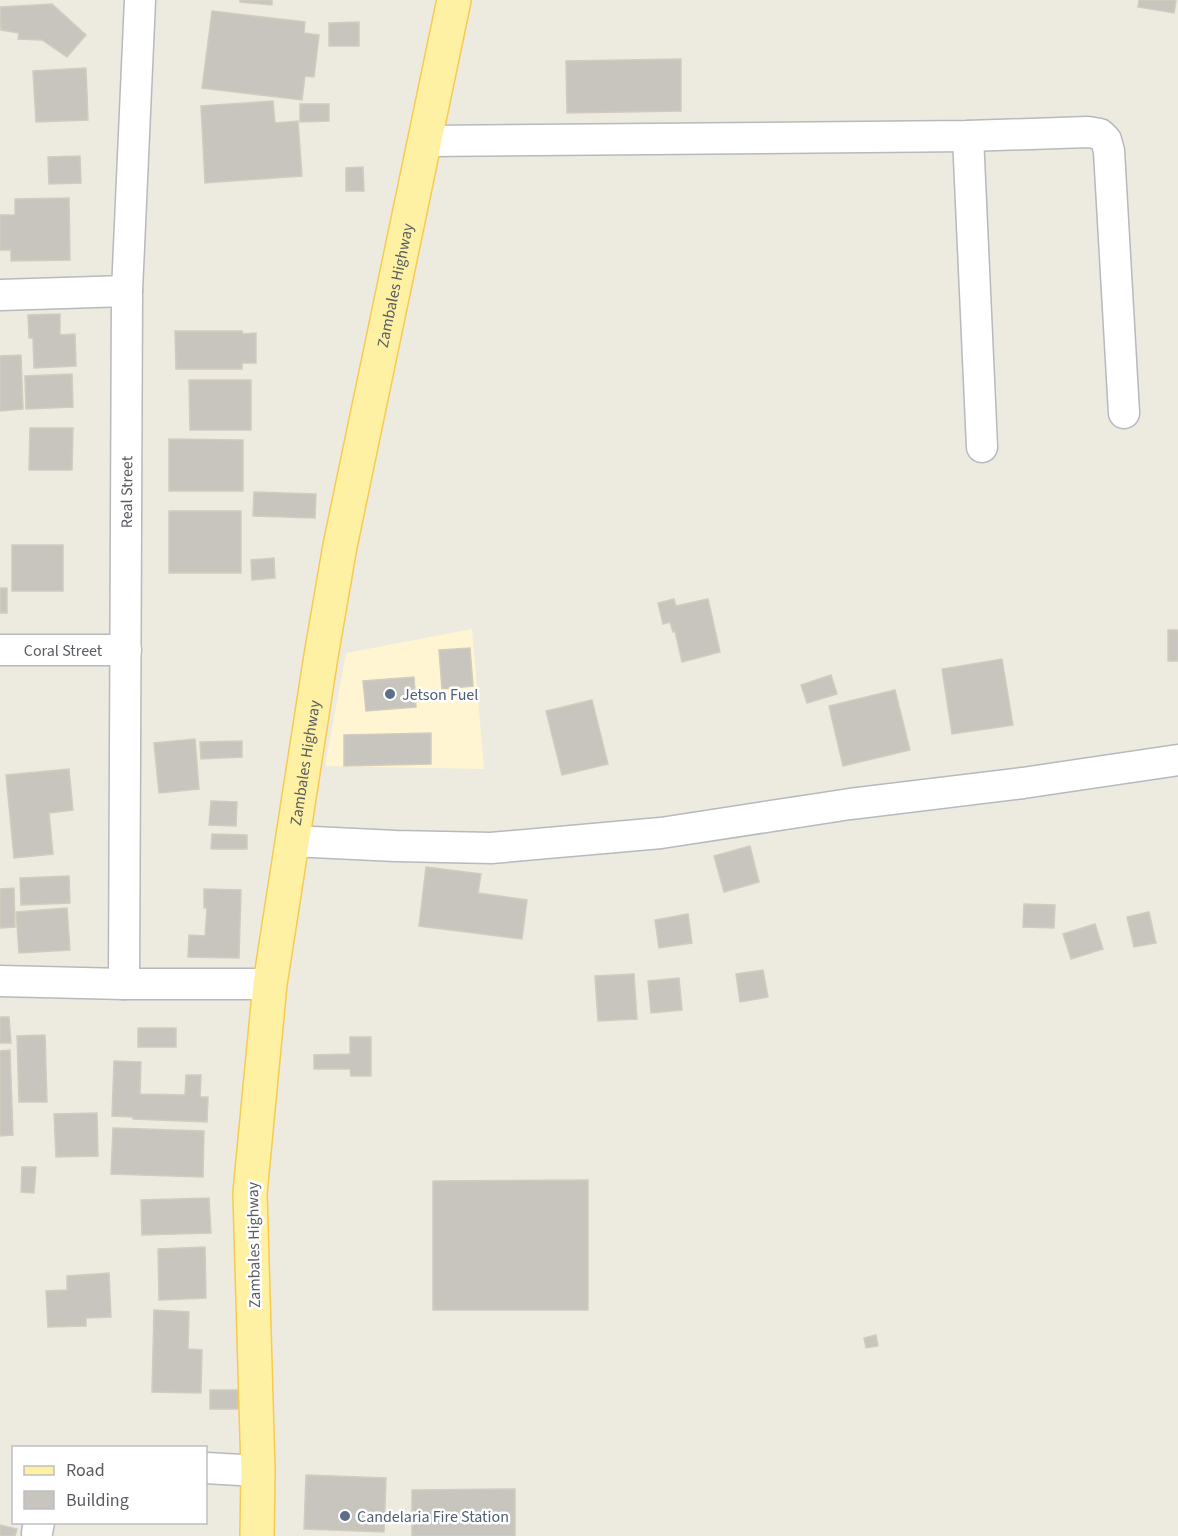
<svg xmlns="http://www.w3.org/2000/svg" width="1178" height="1536" font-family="'Source Sans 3',sans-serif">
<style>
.commercial{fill:#fff5d3}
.building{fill:#c8c4be;stroke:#d2ccbf;stroke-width:1.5}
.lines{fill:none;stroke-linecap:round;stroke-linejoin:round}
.minor-casing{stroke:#b6b9be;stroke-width:33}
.major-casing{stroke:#f7ca50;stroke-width:36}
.minor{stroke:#fff;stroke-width:30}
.major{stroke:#fff1a3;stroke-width:33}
.service-dot{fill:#5c6f8a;stroke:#fff;stroke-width:2}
.labels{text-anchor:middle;stroke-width:5;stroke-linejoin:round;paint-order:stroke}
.street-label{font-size:16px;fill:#595d62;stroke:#fff}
.service-label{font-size:16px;fill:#4e5e75;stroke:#fff;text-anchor:start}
</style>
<rect width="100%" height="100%" fill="#edeae0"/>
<path class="commercial" d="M 472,629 L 484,769 L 325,766 L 346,653 Z"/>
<g class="building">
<path d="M 240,0 L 272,0 L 272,5 L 240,2 Z"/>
<path d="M 1139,0 L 1176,0 L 1174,13 L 1138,7 Z"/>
<path d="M 52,4 L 86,35 L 67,57 L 42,40 L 18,39 L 19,33 L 1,30 L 0,7 Z"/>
<path d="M 212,11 L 305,22 L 304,33 L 319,35 L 314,77 L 305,76 L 302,100 L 202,88 Z"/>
<path d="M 359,22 L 359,46 L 329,46 L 329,23 Z"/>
<path d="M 681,59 L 681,111 L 567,113 L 566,61 Z"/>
<path d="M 86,68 L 88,120 L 36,122 L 33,71 Z"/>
<path d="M 273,101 L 275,123 L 298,121 L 302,176 L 205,183 L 201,106 Z"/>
<path d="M 300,104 L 329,104 L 329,121 L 300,122 Z"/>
<path d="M 80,156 L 81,183 L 49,184 L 48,157 Z"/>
<path d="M 363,167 L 364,191 L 346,191 L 346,168 Z"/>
<path d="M 69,198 L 70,260 L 11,261 L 11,250 L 0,250 L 0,215 L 15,215 L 15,199 Z"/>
<path d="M 60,314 L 60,335 L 75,334 L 76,366 L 34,368 L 33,338 L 29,338 L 28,315 Z"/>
<path d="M 175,331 L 242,331 L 243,334 L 256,333 L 256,363 L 242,363 L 242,369 L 176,369 Z"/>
<path d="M 21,355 L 23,409 L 0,411 L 0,356 Z"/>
<path d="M 72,374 L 73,407 L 26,409 L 25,376 Z"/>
<path d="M 189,380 L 251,380 L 251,430 L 190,430 Z"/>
<path d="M 30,428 L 73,428 L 72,470 L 29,470 Z"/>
<path d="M 169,439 L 243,440 L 243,491 L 169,491 Z"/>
<path d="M 254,492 L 316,494 L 315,518 L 253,516 Z"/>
<rect x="169" y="511" width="72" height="62"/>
<rect x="12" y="545" width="51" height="46"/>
<path d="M 274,558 L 275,578 L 252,580 L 251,560 Z"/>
<rect x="0" y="588" width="7" height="25"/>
<path d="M 674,599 L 676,606 L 708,599 L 720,652 L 682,662 L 675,631 L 673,632 L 670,622 L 663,624 L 658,603 Z"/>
<rect x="1168" y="630" width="10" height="31"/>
<path d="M 470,648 L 473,686 L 442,689 L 439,650 Z"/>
<path d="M 1002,659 L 1013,725 L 952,734 L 942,669 Z"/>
<path d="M 831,675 L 837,694 L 807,703 L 801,685 Z"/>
<path d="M 414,677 L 416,707 L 366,711 L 363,681 Z"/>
<path d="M 895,690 L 910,750 L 843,766 L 829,706 Z"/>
<path d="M 592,700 L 608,764 L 562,775 L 546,711 Z"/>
<path d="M 431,733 L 431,764 L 344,766 L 344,735 Z"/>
<path d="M 195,739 L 199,789 L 159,793 L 154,743 Z"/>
<path d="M 242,741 L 242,757 L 201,759 L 200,742 Z"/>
<path d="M 69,769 L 73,810 L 49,813 L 53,854 L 14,858 L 6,775 Z"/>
<path d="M 211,801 L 237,802 L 236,826 L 209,825 Z"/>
<path d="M 212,834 L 247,835 L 247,849 L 211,849 Z"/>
<path d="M 750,846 L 759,882 L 724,892 L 714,856 Z"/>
<path d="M 426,867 L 481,874 L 478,893 L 527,900 L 522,939 L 419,926 Z"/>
<path d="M 69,876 L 70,903 L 21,905 L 20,878 Z"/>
<path d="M 14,888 L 15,927 L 0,928 L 0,889 Z"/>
<path d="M 204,889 L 241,890 L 239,958 L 188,957 L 189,935 L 205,936 L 207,908 L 204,908 Z"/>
<path d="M 1024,904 L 1055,905 L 1054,928 L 1023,927 Z"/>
<path d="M 67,908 L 70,950 L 19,953 L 16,912 Z"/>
<path d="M 1149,912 L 1156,943 L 1134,947 L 1127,917 Z"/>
<path d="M 688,914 L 692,943 L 659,948 L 655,920 Z"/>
<path d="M 1095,924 L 1103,949 L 1071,959 L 1063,934 Z"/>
<path d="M 763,970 L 768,997 L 740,1002 L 736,974 Z"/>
<path d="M 634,974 L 637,1019 L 598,1021 L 595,976 Z"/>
<path d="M 679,978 L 682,1010 L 651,1013 L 648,981 Z"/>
<path d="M 0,1017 L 9,1017 L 11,1043 L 0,1043 Z"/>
<rect x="138" y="1028" width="38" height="19"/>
<path d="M 45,1035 L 47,1102 L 19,1102 L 17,1036 Z"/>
<path d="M 350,1037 L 371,1037 L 371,1076 L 351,1076 L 350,1069 L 314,1069 L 314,1055 L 350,1054 Z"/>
<path d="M 10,1050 L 13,1135 L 0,1136 L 0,1051 Z"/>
<path d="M 114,1061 L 141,1062 L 140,1094 L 185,1095 L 186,1075 L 201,1075 L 200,1097 L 208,1097 L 207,1122 L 133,1119 L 133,1117 L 112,1116 Z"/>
<path d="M 97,1113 L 98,1156 L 56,1157 L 54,1114 Z"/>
<path d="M 113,1128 L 204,1131 L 203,1177 L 111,1174 Z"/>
<path d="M 22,1167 L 36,1167 L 34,1193 L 21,1192 Z"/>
<path d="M 588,1180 L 588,1310 L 433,1310 L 433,1181 Z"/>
<path d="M 209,1198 L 211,1233 L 142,1235 L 141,1200 Z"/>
<path d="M 205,1247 L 206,1298 L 159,1300 L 158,1249 Z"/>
<path d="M 109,1273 L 111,1317 L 86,1318 L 86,1326 L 48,1327 L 46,1291 L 67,1290 L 67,1276 Z"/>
<path d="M 154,1310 L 189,1312 L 188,1349 L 202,1350 L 201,1393 L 152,1392 Z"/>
<path d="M 876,1335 L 878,1346 L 866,1348 L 864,1338 Z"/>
<path d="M 210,1390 L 239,1390 L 238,1409 L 210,1409 Z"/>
<path d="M 306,1475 L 386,1478 L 384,1532 L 304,1529 Z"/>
<path d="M 515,1489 L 515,1536 L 412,1536 L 412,1490 Z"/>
<path d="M 0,1525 L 17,1529 L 15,1536 L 0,1536 Z"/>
</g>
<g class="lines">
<defs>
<g id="minor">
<path d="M 968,136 L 982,447"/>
<path d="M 426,141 L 968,136 L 1088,132 L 1100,134 L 1106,140 L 1109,151 L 1124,413"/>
<path d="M 0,295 L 127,291"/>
<path id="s1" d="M 0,650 L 126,650"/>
<path d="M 292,841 L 396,846 L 491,848 L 661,833 L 850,804 L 1023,783 L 1178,760"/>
<path d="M 0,981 L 124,984 L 270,984"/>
<path id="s2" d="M 124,984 L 127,291 L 140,0"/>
<path d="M 206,1468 L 258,1471"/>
<path d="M 37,1533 L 39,1522"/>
</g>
<g id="major">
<path id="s3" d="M 257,1536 L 258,1471 L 250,1193 L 270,984 L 321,656 L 340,546 L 454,0"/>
</g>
</defs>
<use href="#minor" class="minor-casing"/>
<use href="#major" class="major-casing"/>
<use href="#minor" class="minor"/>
<use href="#major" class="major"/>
</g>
<g class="service-dot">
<circle cx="390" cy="694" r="6"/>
<circle cx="345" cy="1516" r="6"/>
</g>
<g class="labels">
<g class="street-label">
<text dy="6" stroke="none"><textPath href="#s3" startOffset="1263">Zambales Highway</textPath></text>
<text dy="6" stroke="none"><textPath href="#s2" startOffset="492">Real Street</textPath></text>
<text dy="6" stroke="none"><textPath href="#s1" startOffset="63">Coral Street</textPath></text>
<text dy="6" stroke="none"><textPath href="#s3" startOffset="777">Zambales Highway</textPath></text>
<text transform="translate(253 1245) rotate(-91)" y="6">Zambales Highway</text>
</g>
<g class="service-label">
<text x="402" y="700">Jetson Fuel</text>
<text x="357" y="1522">Candelaria Fire Station</text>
</g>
</g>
<rect x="12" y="1446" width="195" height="78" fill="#ffffff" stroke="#bdbec0" stroke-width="1.5"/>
<rect x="24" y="1466" width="30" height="9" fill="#fff1a3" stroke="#bdbec0" stroke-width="1.5"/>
<text x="66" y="1476" font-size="18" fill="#595d62">Road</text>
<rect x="24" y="1491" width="30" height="18" fill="#c8c4be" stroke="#bdbec0" stroke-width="1.5"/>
<text x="66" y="1506" font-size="18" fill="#595d62">Building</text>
</svg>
